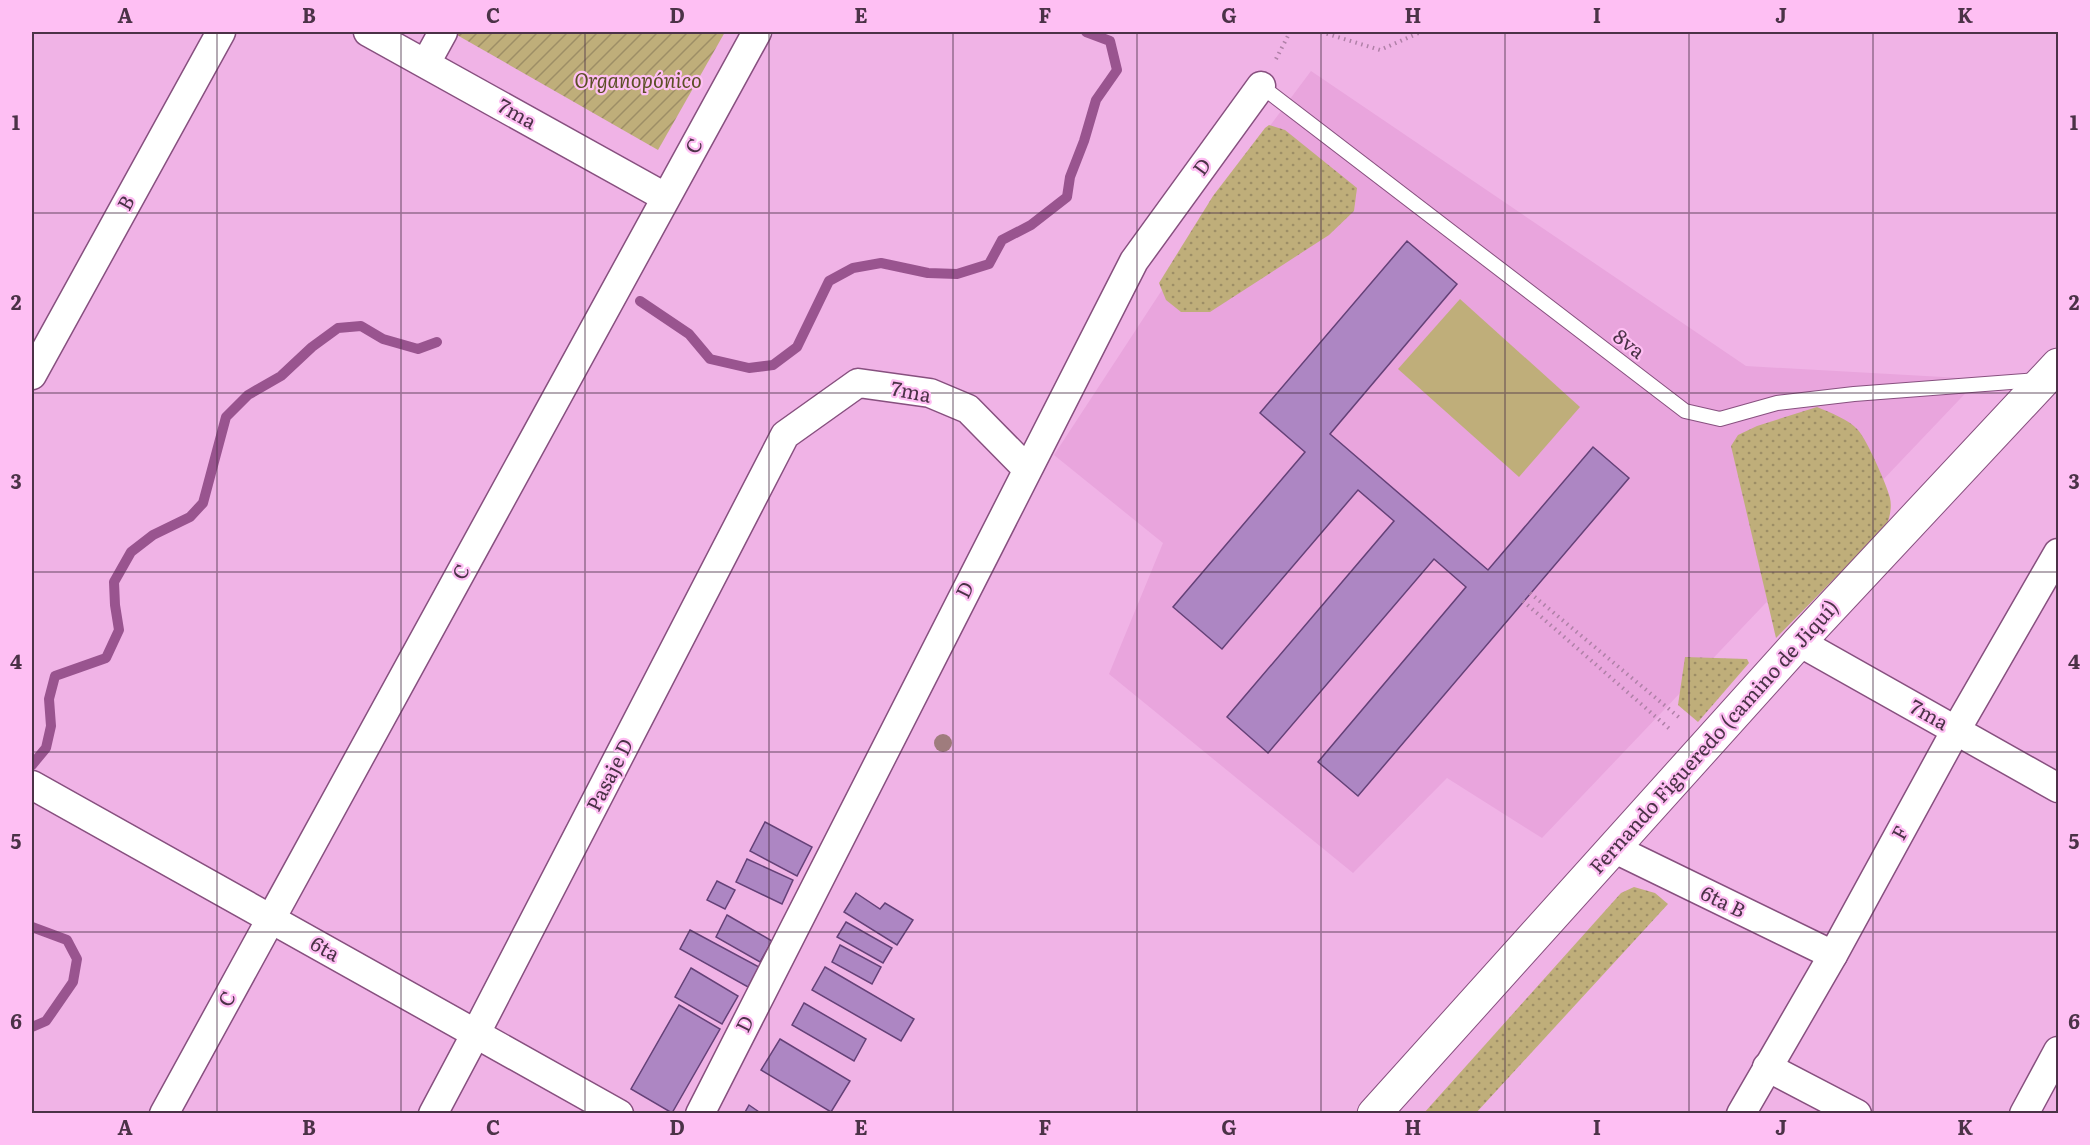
<svg xmlns="http://www.w3.org/2000/svg" width="2090" height="1145" font-family="Literata,serif">
<style>
.built{fill:#e9a5dd}
.grass{fill:url(#grass-dots)}
.garden{fill:url(#garden-furrows)}
.pitch{fill:#bfae7a}
.lines{fill:none;stroke-linecap:round;stroke-linejoin:round}
.stream{stroke:#99548f;stroke-width:10}
.building{fill:#ad86c3;stroke:#654178;stroke-width:1.5}
.service-casing{stroke:#87507f;stroke-width:16}
.minor-casing{stroke:#87507f;stroke-width:31}
.tertiary-casing{stroke:#87507f;stroke-width:35}
.path{stroke:#af80a7;stroke-width:4;stroke-dasharray:1.5 4.5;stroke-linecap:butt}
.service{stroke:#fff;stroke-width:14}
.minor{stroke:#fff;stroke-width:28}
.tertiary{stroke:#fff;stroke-width:33}
.tree{fill:#9f7c7d}
.grid{fill:none;stroke:#4b3247;stroke-width:1.5;stroke-opacity:0.55}
.labels{text-anchor:middle;stroke-width:4.5;stroke-linejoin:round;paint-order:stroke}
.park-label{font-size:20px;font-style:italic;fill:#5c4f27;stroke:#febff3}
.street-label{font-size:20px;fill:#4b3247;stroke:#febff3}
.neatline{fill:none;stroke:#4b3247;stroke-width:2}
.grid-label{font-size:20px;text-anchor:middle;font-weight:bold;fill:#4b3247}
</style>
<defs>
<pattern id="grass-dots" width="8" height="8" patternUnits="userSpaceOnUse" patternTransform="scale(1.5)"><rect width="8" height="8" fill="#bfae7a"/><path d="M2 2h.1M6 6h.1" fill="none" stroke="#9d8e66" stroke-width="1.8" stroke-linecap="round"/></pattern>
<pattern id="garden-furrows" width="10" height="10" patternUnits="userSpaceOnUse" patternTransform="scale(1.5)"><rect width="10" height="10" fill="#bfae7a"/><path d="M-1 1l2-2M0 10L10 0M9 11l2-2" fill="none" stroke="#9d8e66"/></pattern>
</defs>
<rect width="100%" height="100%" fill="#f0b3e6"/>
<path class="built" d="M 1311,71 L 1746,366 L 1979,379 L 1542,838 L 1447,778 L 1353,873 L 1109,674 L 1163,543 L 1054,455 L 1266,131 Z"/>
<g class="grass">
<path d="M 1269,125 L 1285,130 L 1357,188 L 1354,211 L 1329,235 L 1210,312 L 1181,312 L 1166,300 L 1159,283 L 1213,196 L 1265,128 Z"/>
<path d="M 1817,407 C 1831,413 1848,419 1858,430 C 1867,440 1887,485 1890,498 C 1892,507 1890,518 1886,526 L 1776,638 L 1731,446 L 1738,435 L 1757,426 Z"/>
<path d="M 1685,657 L 1747,659 L 1749,663 L 1698,722 L 1678,705 Z"/>
<path d="M 1634,887 L 1655,893 L 1668,904 L 1476,1113 L 1424,1113 L 1621,893 Z"/>
</g>
<path class="garden" d="M 459,32 L 725,32 L 658,150 L 457,35 Z"/>
<path class="pitch" d="M 1460,299 L 1580,407 L 1519,477 L 1398,369 Z"/>
<g class="lines">
<g class="stream">
<path d="M 640,301 L 689,334 L 710,359 L 749,368 L 773,365 L 797,347 L 829,281 L 853,268 L 881,263 L 928,273 L 957,274 L 989,264 L 1002,240 L 1031,225 L 1067,197 L 1070,177 L 1084,141 L 1096,100 L 1117,70 L 1110,41 L 1086,32"/>
<path d="M 32,765 L 46,748 L 51,726 L 49,699 L 55,676 L 106,658 L 119,630 L 115,605 L 114,582 L 131,552 L 153,535 L 190,517 L 203,503 L 226,417 L 248,395 L 281,376 L 312,347 L 338,328 L 361,326 L 383,339 L 418,349 L 437,342"/>
<path d="M 32,927 L 67,940 L 77,959 L 73,982 L 46,1021 L 32,1027"/>
</g>
</g>
<g class="building">
<path d="M 1407,241 L 1457,284 L 1330,434 L 1488,570 L 1593,447 L 1629,478 L 1358,796 L 1318,762 L 1466,587 L 1434,559 L 1268,753 L 1227,717 L 1394,521 L 1358,490 L 1222,649 L 1173,607 L 1305,452 L 1260,413 Z"/>
<path d="M 765,822 L 812,847 L 797,876 L 750,851 Z"/>
<path d="M 747,859 L 793,880 L 782,904 L 736,882 Z"/>
<path d="M 717,881 L 735,890 L 725,909 L 707,900 Z"/>
<path d="M 856,893 L 880,909 L 885,903 L 913,920 L 897,945 L 844,912 Z"/>
<path d="M 727,915 L 772,941 L 760,962 L 716,937 Z"/>
<path d="M 846,922 L 892,948 L 883,963 L 837,937 Z"/>
<path d="M 690,930 L 759,967 L 748,987 L 680,949 Z"/>
<path d="M 840,945 L 881,967 L 872,984 L 832,962 Z"/>
<path d="M 825,967 L 914,1019 L 901,1041 L 812,990 Z"/>
<path d="M 691,968 L 738,996 L 722,1024 L 675,997 Z"/>
<path d="M 804,1003 L 866,1039 L 854,1061 L 792,1025 Z"/>
<path d="M 679,1005 L 720,1029 L 672,1113 L 631,1089 Z"/>
<path d="M 780,1039 L 850,1081 L 831,1112 L 761,1070 Z"/>
<path d="M 749,1105 L 762,1114 L 744,1114 Z"/>
</g>
<g class="lines">
<defs>
<path id="service" d="M 1261,86 L 1685,411 L 1720,419 L 1777,403 L 1854,394 L 2038,380"/>
<g id="minor">
<path d="M 368,32 L 665,197"/>
<path d="M 426,63 L 443,32"/>
<path d="M 32,375 L 221,32"/>
<path d="M 1799,642 L 2058,788"/>
<path d="M 32,785 L 619,1114"/>
<path d="M 1613,848 L 1833,955"/>
<path d="M 1767,1067 L 1857,1114"/>
<path d="M 164,1114 L 757,32"/>
<path d="M 433,1114 L 476,1033 L 785,435 L 858,383 L 930,393 L 968,409 L 1027,469"/>
<path d="M 700,1114 L 1134,261 L 1261,86"/>
<path d="M 1741,1114 L 1833,955 L 1956,730 L 2058,553"/>
<path d="M 2024,1114 L 2058,1051"/>
</g>
<path id="tertiary" d="M 1374,1114 L 1799,642 L 2058,365"/>
</defs>
<use href="#service" class="service-casing"/>
<use href="#minor" class="minor-casing"/>
<use href="#tertiary" class="tertiary-casing"/>
<g class="path">
<path d="M 1321,32 L 1380,50 L 1421,32"/>
<path d="M 1276,59 L 1290,32"/>
<path d="M 1530,593 L 1681,719"/>
<path d="M 1523,601 L 1672,731"/>
</g>
<use href="#service" class="service"/>
<use href="#minor" class="minor"/>
<use href="#tertiary" class="tertiary"/>
</g>
<circle class="tree" cx="943" cy="743" r="9"/>
<path class="grid" d="M 217,32 L 217,1114M 401,32 L 401,1114M 585,32 L 585,1114M 769,32 L 769,1114M 953,32 L 953,1114M 1137,32 L 1137,1114M 1321,32 L 1321,1114M 1505,32 L 1505,1114M 1689,32 L 1689,1114M 1873,32 L 1873,1114M 32,213 L 2058,213M 32,393 L 2058,393M 32,572 L 2058,572M 32,752 L 2058,752M 32,932 L 2058,932"/>
<g class="labels">
<g class="park-label">
<text x="638" y="88">Organopónico</text>
</g>
<g class="street-label">
<text transform="translate(517 114) rotate(29)" y="7">7ma</text>
<text transform="translate(694 146) rotate(-61)" y="7">C</text>
<text transform="translate(1202 167) rotate(-54)" y="7">D</text>
<text transform="translate(126 203) rotate(-61)" y="7">B</text>
<text transform="translate(1629 344) rotate(38)" y="7">8va</text>
<text transform="translate(911 392) rotate(11)" y="7">7ma</text>
<text transform="translate(461 572) rotate(-61)" y="7">C</text>
<text transform="translate(965 590) rotate(-63)" y="7">D</text>
<text transform="translate(1929 715) rotate(29)" y="7">7ma</text>
<text transform="translate(1714 737) rotate(-48)" y="7">Fernando Figueredo (camino de Jiquí)</text>
<text transform="translate(610 775) rotate(-63)" y="7">Pasaje D</text>
<text transform="translate(1900 833) rotate(-61)" y="7">F</text>
<text transform="translate(1723 902) rotate(26)" y="7">6ta B</text>
<text transform="translate(325 949) rotate(29)" y="7">6ta</text>
<text transform="translate(227 999) rotate(-61)" y="7">C</text>
<text transform="translate(745 1024) rotate(-63)" y="7">D</text>
</g>
</g>
<rect width="2090" height="1145" fill="none" stroke="#febff3" stroke-width="66"/>
<rect x="33" y="33" width="2024" height="1079" class="neatline"/>
<g class="grid-label">
<text x="125" y="23">A</text>
<text x="309" y="23">B</text>
<text x="493" y="23">C</text>
<text x="677" y="23">D</text>
<text x="861" y="23">E</text>
<text x="1045" y="23">F</text>
<text x="1229" y="23">G</text>
<text x="1413" y="23">H</text>
<text x="1597" y="23">I</text>
<text x="1781" y="23">J</text>
<text x="1965" y="23">K</text>
<text x="16" y="130">1</text>
<text x="2074" y="130">1</text>
<text x="16" y="310">2</text>
<text x="2074" y="310">2</text>
<text x="16" y="489">3</text>
<text x="2074" y="489">3</text>
<text x="16" y="669">4</text>
<text x="2074" y="669">4</text>
<text x="16" y="849">5</text>
<text x="2074" y="849">5</text>
<text x="16" y="1029">6</text>
<text x="2074" y="1029">6</text>
<text x="125" y="1135">A</text>
<text x="309" y="1135">B</text>
<text x="493" y="1135">C</text>
<text x="677" y="1135">D</text>
<text x="861" y="1135">E</text>
<text x="1045" y="1135">F</text>
<text x="1229" y="1135">G</text>
<text x="1413" y="1135">H</text>
<text x="1597" y="1135">I</text>
<text x="1781" y="1135">J</text>
<text x="1965" y="1135">K</text>
</g>
</svg>
